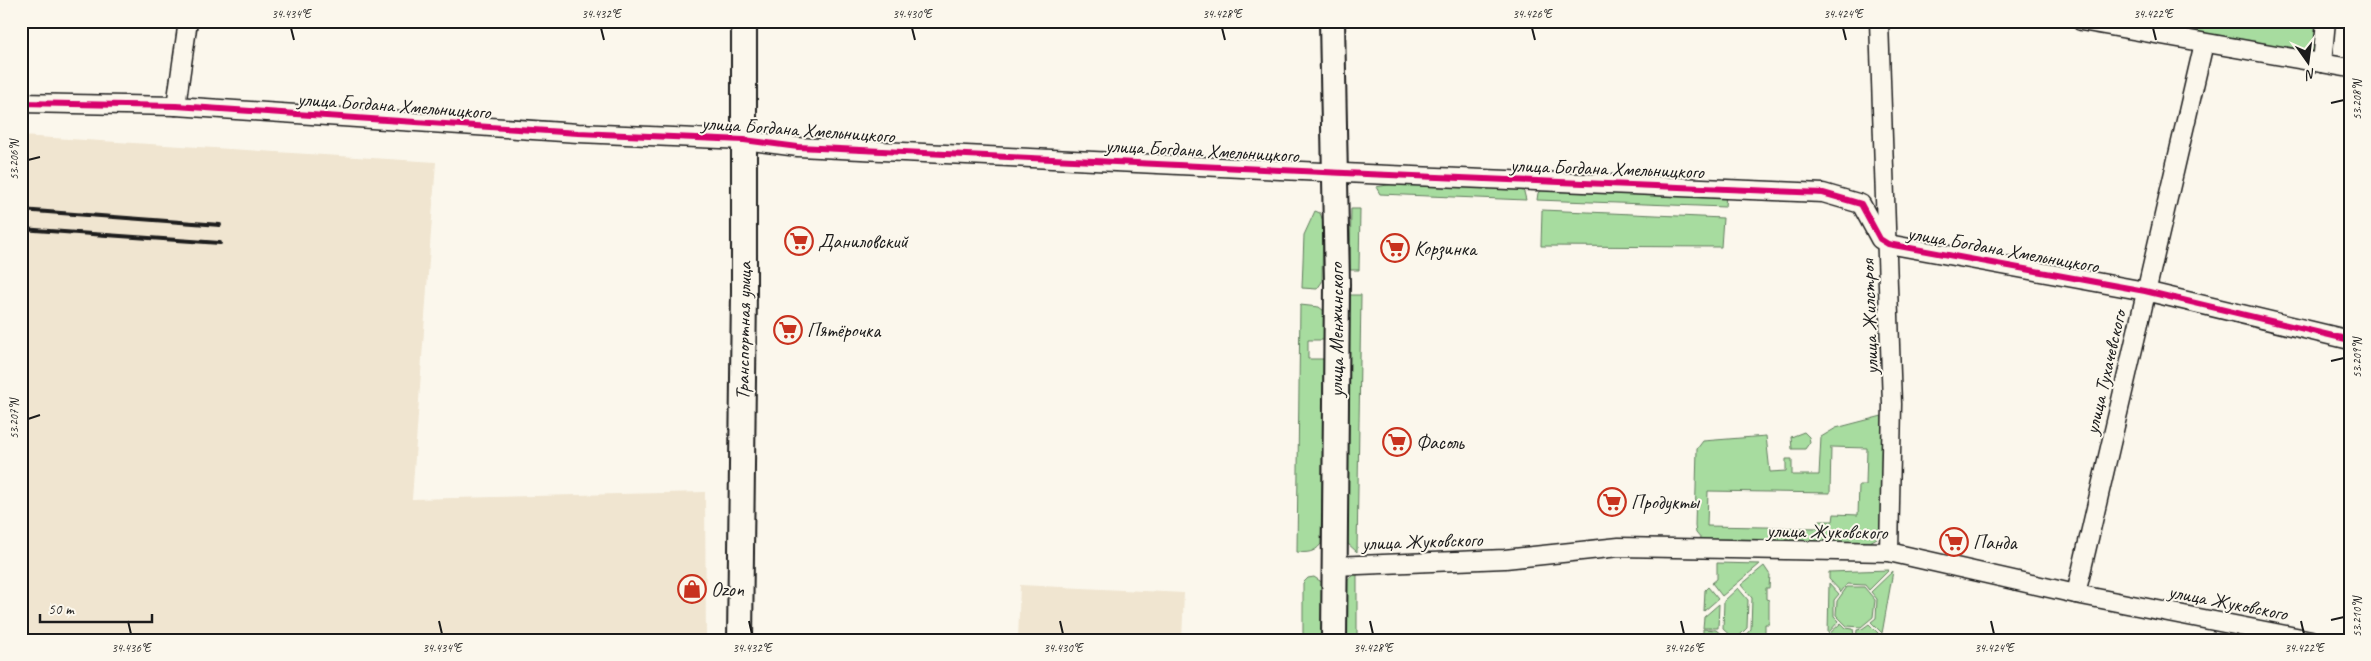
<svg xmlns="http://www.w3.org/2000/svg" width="2371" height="661" font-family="Caveat,sans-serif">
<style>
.built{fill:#f0e5d0}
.green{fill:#a7dc9f;stroke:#627c5e;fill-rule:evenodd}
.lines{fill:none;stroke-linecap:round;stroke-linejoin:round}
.street-casing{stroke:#1c1c1c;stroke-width:21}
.secondary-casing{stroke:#1c1c1c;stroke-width:28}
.street{stroke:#fbf7ec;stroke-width:18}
.secondary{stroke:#fbf7ec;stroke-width:24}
.rail{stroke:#1c1c1c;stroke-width:4}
.cycleway-casing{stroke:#fbf7ec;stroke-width:9}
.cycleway{stroke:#d6006c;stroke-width:6}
.ticks{fill:none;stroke:#1c1c1c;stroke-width:2}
.labels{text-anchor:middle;stroke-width:4;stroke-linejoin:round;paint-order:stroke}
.street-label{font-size:20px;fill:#1c1c1c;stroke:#fbf7ec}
.poi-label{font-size:20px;fill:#1c1c1c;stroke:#fbf7ec;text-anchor:start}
.neatline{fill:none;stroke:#1c1c1c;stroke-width:2}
.ticks-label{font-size:12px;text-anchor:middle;fill:#1c1c1c}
</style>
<rect width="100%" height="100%" fill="#fbf7ec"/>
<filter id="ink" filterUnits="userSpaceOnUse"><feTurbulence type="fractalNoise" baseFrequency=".02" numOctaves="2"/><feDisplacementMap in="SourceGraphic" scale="10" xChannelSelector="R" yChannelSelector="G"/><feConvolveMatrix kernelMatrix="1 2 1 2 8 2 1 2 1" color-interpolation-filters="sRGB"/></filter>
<g filter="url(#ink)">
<g class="built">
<path d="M 21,136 L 436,162 L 412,499 L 705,492 L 706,640 L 21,640 Z"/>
<path d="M 1020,585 L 1184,593 L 1182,640 L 1018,640 Z"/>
</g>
<g class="green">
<path d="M 2118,21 L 2321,21 L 2317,58 Z"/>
<path d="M 1393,184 L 1519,188 L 1524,192 L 1526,200 L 1380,194 L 1376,187 Z"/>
<path d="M 1542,189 L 1726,194 L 1725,207 L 1537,200 L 1538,193 Z"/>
<path d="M 1351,209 L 1360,209 L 1359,270 L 1350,270 Z"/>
<path d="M 1542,210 L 1723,218 L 1721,247 L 1541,246 Z"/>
<path d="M 1315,211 L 1320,213 L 1323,221 L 1322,282 L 1317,289 L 1302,288 L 1304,235 Z"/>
<path d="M 1350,295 L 1361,295 L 1357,552 L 1346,542 Z"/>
<path d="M 1300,305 L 1319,307 L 1324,311 L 1324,340 L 1308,340 L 1308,359 L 1324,359 L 1321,544 C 1314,553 1307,553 1297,552 Z"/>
<path d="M 1882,416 L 1880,531 L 1877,538 L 1868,543 L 1702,540 L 1696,533 L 1695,526 L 1697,449 L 1703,441 L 1766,436 L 1770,472 L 1786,471 L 1786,459 L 1792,459 L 1792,475 L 1819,475 L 1821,437 L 1836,428 ZM 1831,447 L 1867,448 L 1866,485 L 1859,485 L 1858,515 L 1834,514 L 1833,521 L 1819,521 L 1819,528 L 1707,526 L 1708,491 L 1830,493 Z"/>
<path d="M 1804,432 L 1809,437 L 1810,442 L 1805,449 L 1792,449 L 1791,437 Z"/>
<path d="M 1717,563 L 1760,564 L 1722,596 L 1712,583 L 1717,579 Z"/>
<path d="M 1764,566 L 1770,575 L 1769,588 L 1766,588 L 1766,599 L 1769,600 L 1769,624 L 1765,624 L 1765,635 L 1768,636 L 1768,640 L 1741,640 L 1751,629 L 1752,598 L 1741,585 Z"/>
<path d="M 1889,570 L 1869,590 L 1865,585 L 1847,584 L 1841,592 L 1829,579 L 1829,572 Z"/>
<path d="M 1893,571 L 1883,628 L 1882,633 L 1871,622 L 1876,618 L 1877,599 L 1871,592 Z"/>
<path d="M 1357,572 L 1357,640 L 1345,640 L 1345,586 L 1348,579 Z"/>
<path d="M 1314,577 L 1323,583 L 1322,640 L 1303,640 L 1303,583 L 1308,578 Z"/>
<path d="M 1829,583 L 1839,594 L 1834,600 L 1834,616 L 1839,621 L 1828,633 Z"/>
<path d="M 1708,587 L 1718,599 L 1704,611 L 1705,590 Z"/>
<path d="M 1847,587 L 1864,587 L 1875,600 L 1873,617 L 1861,627 L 1847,626 L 1836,615 L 1837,601 Z"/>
<path d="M 1738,588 L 1748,600 L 1747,628 L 1735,640 L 1723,629 L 1724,601 Z"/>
<path d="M 1719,604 L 1718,628 L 1703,628 L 1704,617 Z"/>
<path d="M 1841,623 L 1846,628 L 1853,629 L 1855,640 L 1827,640 L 1827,636 Z"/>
<path d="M 1869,624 L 1882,637 L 1881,640 L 1856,640 L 1857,630 L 1862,629 Z"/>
<path d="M 1703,629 L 1716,630 L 1728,640 L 1703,640 Z"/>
</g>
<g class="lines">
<defs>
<g id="street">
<path d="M 1879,21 L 1892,404 L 1889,552"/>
<path d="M 2081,21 L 2350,68"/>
<path d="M 2322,63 L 2326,21"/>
<path d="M 21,103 L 176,106 L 578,133 L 744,140 L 798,147 L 1366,174 L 1823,193 L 1861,204 L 1880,239 L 1888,244 L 2145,291 L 2350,340"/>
<path d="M 176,106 L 188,21"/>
<path d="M 1334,566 L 1505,559 L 1619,547 L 1889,552 L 2076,594 L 2311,640"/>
<path d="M 2076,594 L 2204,43"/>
</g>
<g id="secondary">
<path d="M 1332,21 L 1337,284 L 1334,640"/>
<path d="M 740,640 L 744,291 L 744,21"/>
</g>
</defs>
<use href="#street" class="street-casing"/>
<use href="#secondary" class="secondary-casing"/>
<use href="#street" class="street"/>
<use href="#secondary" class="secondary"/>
<g class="rail">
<path d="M 21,210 L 220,225"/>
<path d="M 21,229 L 220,243"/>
</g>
<defs>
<path id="cycleway" d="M 21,103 L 176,106 L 578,133 L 744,140 L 798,147 L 1366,174 L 1823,193 L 1861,204 L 1880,239 L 1888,244 L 2145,291 L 2350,340"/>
</defs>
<use href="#cycleway" class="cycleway-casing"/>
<use href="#cycleway" class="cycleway"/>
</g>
</g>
<path class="ticks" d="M 291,28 L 294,40M 601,28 L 604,40M 912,28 L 915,40M 1222,28 L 1225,40M 1532,28 L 1535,40M 1843,28 L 1846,40M 2153,28 L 2156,40M 2331,103 L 2344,100M 28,160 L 40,157M 2331,361 L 2344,358M 28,419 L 40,415M 2331,620 L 2344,617M 128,621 L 131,634M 439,621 L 442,634M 749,621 L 752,634M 1060,621 L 1063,634M 1370,621 L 1373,634M 1681,621 L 1684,634M 1991,621 L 1994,634M 2301,621 L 2304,634"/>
<defs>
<symbol id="supermarket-ring" viewBox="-11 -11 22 22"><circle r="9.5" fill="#fbf7ec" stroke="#c8321e" stroke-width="1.5"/><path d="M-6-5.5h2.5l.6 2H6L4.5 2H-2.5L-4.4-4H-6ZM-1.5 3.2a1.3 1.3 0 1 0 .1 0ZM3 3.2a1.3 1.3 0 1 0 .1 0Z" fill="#c8321e"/></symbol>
<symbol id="shop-ring" viewBox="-11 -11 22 22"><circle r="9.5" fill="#fbf7ec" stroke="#c8321e" stroke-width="1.5"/><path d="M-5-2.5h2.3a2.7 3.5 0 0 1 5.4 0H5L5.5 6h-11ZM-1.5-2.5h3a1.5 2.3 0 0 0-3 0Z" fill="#c8321e"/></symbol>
</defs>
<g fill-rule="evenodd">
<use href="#supermarket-ring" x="783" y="225" width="32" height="32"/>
<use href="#supermarket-ring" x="1379" y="232" width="32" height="32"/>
<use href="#supermarket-ring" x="772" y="314" width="32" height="32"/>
<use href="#supermarket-ring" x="1381" y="426" width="32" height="32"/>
<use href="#supermarket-ring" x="1596" y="486" width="32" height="32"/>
<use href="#supermarket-ring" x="1938" y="526" width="32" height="32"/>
<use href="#shop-ring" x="676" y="573" width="32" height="32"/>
</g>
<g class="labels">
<g class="street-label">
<text transform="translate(394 105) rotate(4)" y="7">улица Богдана Хмельницкого</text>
<text transform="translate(798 129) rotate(4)" y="7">улица Богдана Хмельницкого</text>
<text transform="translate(1202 150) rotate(3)" y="7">улица Богдана Хмельницкого</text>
<text transform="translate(1607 168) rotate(2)" y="7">улица Богдана Хмельницкого</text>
<text transform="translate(2003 249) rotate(10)" y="7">улица Богдана Хмельницкого</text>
<text transform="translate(1869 317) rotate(-92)" y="7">улица Жилстроя</text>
<text transform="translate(1336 330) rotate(-90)" y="7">улица Менжинского</text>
<text transform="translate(743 331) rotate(-89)" y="7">Транспортная улица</text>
<text transform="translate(2105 372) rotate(-77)" y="7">улица Тухачевского</text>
<text transform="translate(1827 531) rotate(1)" y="7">улица Жуковского</text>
<text transform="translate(1422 541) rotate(-2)" y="7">улица Жуковского</text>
<text transform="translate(2228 602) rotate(11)" y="7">улица Жуковского</text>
</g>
<g class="poi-label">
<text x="818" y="248">Даниловский</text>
<text x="1414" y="255">Корзинка</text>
<text x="807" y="337">Пятёрочка</text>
<text x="1416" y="449">Фасоль</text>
<text x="1631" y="509">Продукты</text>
<text x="1973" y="549">Панда</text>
<text x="711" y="596">Ozon</text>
</g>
</g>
<rect width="2371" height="661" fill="none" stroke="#fbf7ec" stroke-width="55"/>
<g transform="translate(2308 62) rotate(166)" stroke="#fbf7ec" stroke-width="4" paint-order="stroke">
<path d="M0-4L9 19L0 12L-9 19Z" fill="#1c1c1c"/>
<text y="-8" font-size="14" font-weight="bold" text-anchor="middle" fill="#1c1c1c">N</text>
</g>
<path d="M40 614v8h112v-8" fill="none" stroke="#1c1c1c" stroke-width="2.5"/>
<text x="48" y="614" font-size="15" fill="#1c1c1c" stroke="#fbf7ec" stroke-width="4" paint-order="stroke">50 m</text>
<rect x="28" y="28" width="2316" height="606" class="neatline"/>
<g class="ticks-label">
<text x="291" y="18">34.434°E</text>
<text x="601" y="18">34.432°E</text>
<text x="912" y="18">34.430°E</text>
<text x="1222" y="18">34.428°E</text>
<text x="1532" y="18">34.426°E</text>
<text x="1843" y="18">34.424°E</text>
<text x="2153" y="18">34.422°E</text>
<text transform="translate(2357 100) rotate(-90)" y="4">53.208°N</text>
<text transform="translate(14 160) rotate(-90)" y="4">53.206°N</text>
<text transform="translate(2357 358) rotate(-90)" y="4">53.209°N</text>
<text transform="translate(14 419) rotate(-90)" y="4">53.207°N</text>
<text transform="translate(2357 617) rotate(-90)" y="4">53.210°N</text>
<text x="131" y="652">34.436°E</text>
<text x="442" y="652">34.434°E</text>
<text x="752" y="652">34.432°E</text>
<text x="1063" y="652">34.430°E</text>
<text x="1373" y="652">34.428°E</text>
<text x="1684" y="652">34.426°E</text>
<text x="1994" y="652">34.424°E</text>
<text x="2304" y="652">34.422°E</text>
</g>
</svg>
